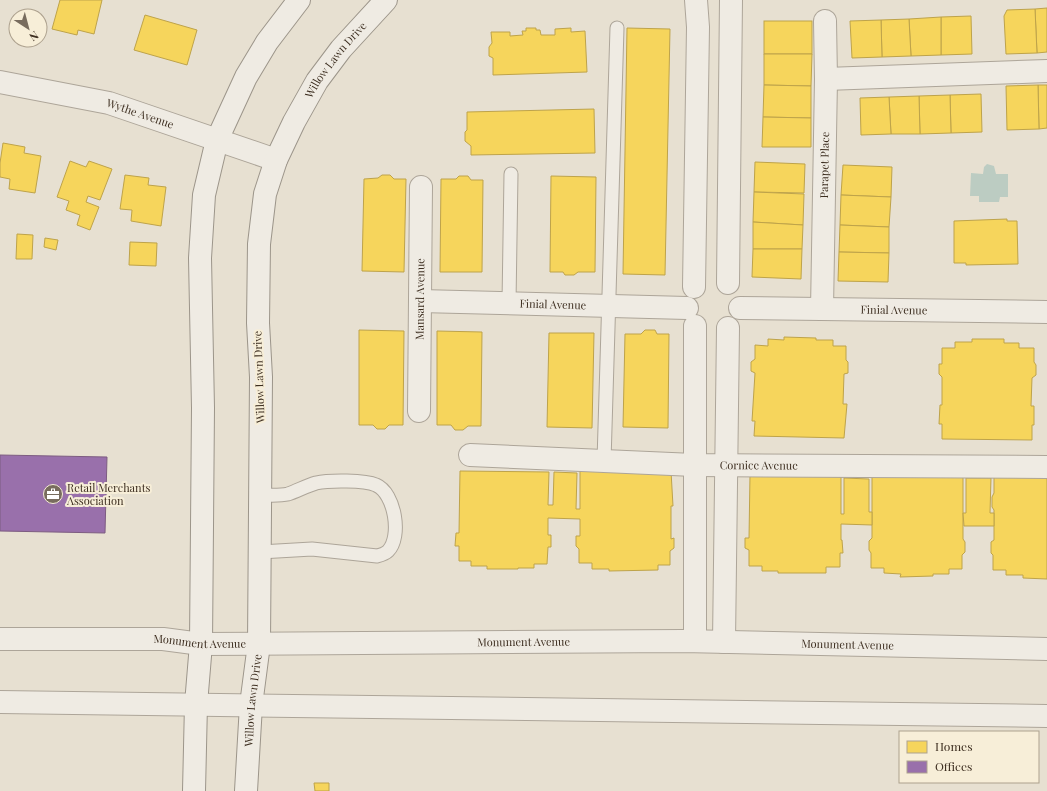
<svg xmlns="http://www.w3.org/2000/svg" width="1047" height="791" font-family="'Playfair Display',serif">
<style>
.water{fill:#bcccc2}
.homes{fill:#f6d55c;stroke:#bea34a}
.offices{fill:#9970ab;stroke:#7d5c81}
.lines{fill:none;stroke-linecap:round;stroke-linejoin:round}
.service-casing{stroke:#ada599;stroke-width:15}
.minor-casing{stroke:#ada599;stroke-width:24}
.tertiary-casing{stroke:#ada599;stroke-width:24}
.secondary-casing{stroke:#9c958a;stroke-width:24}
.service{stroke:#efebe3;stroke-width:13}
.minor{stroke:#efebe3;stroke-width:22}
.tertiary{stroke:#efebe3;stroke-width:22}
.secondary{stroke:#efebe3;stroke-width:22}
.labels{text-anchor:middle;stroke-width:4;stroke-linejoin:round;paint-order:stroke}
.street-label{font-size:11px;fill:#3d2e20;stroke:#f7eed8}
.poi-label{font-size:11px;fill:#3d2e20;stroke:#f7eed8;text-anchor:start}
</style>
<rect width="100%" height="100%" fill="#e7e0d1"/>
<path class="water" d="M 987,164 L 994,166 L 996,174 L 1008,174 L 1008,197 L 1000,197 L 999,202 L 979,202 L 979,196 L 970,196 L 971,173 L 983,174 L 984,167 Z"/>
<g class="homes">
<path d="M 60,0 L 102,0 L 94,34 L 78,30 L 77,35 L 52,29 Z"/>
<path d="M 1047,8 L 1047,52 L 1037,53 L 1035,9 Z"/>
<path d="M 1035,9 L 1037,53 L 1006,54 L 1004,16 L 1007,10 Z"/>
<path d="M 145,15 L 197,30 L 187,65 L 134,50 Z"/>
<path d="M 971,16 L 972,54 L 941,55 L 941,17 Z"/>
<path d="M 941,17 L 941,55 L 911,56 L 909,19 Z"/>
<path d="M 909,19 L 911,56 L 882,57 L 881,20 Z"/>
<path d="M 881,20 L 882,57 L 852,58 L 850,21 Z"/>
<rect x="764" y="21" width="48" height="33"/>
<path d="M 526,28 L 536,28 L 536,30 L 540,30 L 541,35 L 555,35 L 555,29 L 571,28 L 571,32 L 585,31 L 587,72 L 493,75 L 493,58 L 489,56 L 489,47 L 492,43 L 491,32 L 510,32 L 510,36 L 523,35 L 522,31 L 526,31 Z"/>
<path d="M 627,28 L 670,29 L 665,275 L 623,274 Z"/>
<path d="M 764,54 L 812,54 L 811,86 L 764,85 Z"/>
<path d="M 764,85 L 811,86 L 811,118 L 763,117 Z"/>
<path d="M 1038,85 L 1047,85 L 1047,128 L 1039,129 Z"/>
<path d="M 1038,85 L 1039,129 L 1007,130 L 1006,86 Z"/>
<path d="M 981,94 L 982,132 L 951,133 L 950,95 Z"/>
<path d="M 950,95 L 951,133 L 920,134 L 919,96 Z"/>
<path d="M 919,96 L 920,134 L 891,134 L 889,97 Z"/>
<path d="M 889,97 L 891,134 L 861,135 L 860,98 Z"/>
<path d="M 594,109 L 595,153 L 471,155 L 471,146 L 465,141 L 465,132 L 467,130 L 467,112 Z"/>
<path d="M 763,117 L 811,118 L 811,147 L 762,147 Z"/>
<path d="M 3,143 L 25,147 L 24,153 L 41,156 L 35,193 L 9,189 L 10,179 L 0,177 L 0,163 Z"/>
<path d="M 70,161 L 86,167 L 89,161 L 112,169 L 100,200 L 88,196 L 86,202 L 99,207 L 90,230 L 77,225 L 80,215 L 66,210 L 69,201 L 57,197 Z"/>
<path d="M 755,162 L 805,164 L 804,193 L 754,192 Z"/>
<path d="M 843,165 L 892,167 L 891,197 L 841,195 Z"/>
<path d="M 125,175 L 149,178 L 148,185 L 166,187 L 161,226 L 131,221 L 132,210 L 120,209 Z"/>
<path d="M 382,175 L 390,175 L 394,179 L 406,179 L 404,272 L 362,271 L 364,179 L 378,178 Z"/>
<path d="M 459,176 L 468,176 L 471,180 L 483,180 L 482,272 L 440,272 L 441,179 L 456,179 Z"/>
<path d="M 551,176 L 596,177 L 595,272 L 578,272 L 574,275 L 565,275 L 563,272 L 550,272 Z"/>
<path d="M 754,192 L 804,194 L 803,225 L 753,222 Z"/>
<path d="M 841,195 L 891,197 L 889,227 L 840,225 Z"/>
<path d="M 1007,219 L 1007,221 L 1017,221 L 1018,264 L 966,265 L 966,263 L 954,263 L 954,221 Z"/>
<path d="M 753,222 L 803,225 L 802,249 L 753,249 Z"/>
<path d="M 840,225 L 889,227 L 889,253 L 839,252 Z"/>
<path d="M 17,234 L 33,235 L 32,259 L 16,259 Z"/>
<path d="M 45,238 L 58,240 L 56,250 L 44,247 Z"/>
<path d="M 130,242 L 157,243 L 156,266 L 129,265 Z"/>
<path d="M 753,249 L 802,249 L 801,279 L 752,277 Z"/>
<path d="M 839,252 L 889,253 L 888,282 L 838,281 Z"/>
<path d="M 359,330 L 404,331 L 403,425 L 389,425 L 385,429 L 377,429 L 373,425 L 359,425 Z"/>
<path d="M 645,330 L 655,330 L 657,334 L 669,334 L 668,428 L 623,427 L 625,334 L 641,334 Z"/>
<path d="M 437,331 L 482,332 L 481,426 L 468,426 L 463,430 L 455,430 L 451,425 L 437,425 Z"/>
<path d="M 549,333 L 594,333 L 592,428 L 547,427 Z"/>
<path d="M 784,337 L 816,338 L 816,340 L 833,340 L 833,346 L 846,346 L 846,360 L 848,362 L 848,373 L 844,374 L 843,404 L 847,404 L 844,438 L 754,436 L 755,421 L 752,421 L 755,373 L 751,371 L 751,362 L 755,359 L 755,345 L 768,346 L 768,339 L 784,340 Z"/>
<path d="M 972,339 L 1004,339 L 1004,343 L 1019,343 L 1019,348 L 1034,348 L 1034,362 L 1036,365 L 1036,375 L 1032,378 L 1031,406 L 1034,406 L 1034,425 L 1032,425 L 1032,440 L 942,439 L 942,424 L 939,424 L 940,405 L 942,405 L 942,377 L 939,374 L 939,364 L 942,364 L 942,348 L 955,348 L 955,342 L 972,342 Z"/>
<path d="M 460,471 L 549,472 L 548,505 L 553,505 L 554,472 L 577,473 L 576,509 L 580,509 L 580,471 L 671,471 L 673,506 L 671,506 L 671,539 L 674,538 L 674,548 L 670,551 L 670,565 L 658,565 L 658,570 L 609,571 L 609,569 L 592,569 L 592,563 L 579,563 L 579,549 L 576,546 L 576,536 L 580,536 L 580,519 L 548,518 L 548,535 L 551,535 L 551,547 L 548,547 L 547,564 L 534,564 L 534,568 L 518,568 L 518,569 L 487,569 L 487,566 L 471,566 L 471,561 L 459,561 L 459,546 L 455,546 L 456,533 L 459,533 Z"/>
<path d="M 872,474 L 963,474 L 963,539 L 965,542 L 965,552 L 962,555 L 962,569 L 949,569 L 949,574 L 933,574 L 933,576 L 900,577 L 901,574 L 884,573 L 884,568 L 871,568 L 871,553 L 869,550 L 869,541 L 872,538 Z"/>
<path d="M 750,475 L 841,476 L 841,514 L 844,514 L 844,478 L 869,479 L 869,512 L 872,512 L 872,525 L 841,524 L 841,540 L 842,540 L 843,553 L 840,553 L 840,567 L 826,567 L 826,573 L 778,573 L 778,571 L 762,571 L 762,566 L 749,566 L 749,550 L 745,548 L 745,538 L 749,538 Z"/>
<path d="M 994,477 L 1047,477 L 1047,579 L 1023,578 L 1023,575 L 1006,575 L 1006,570 L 993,570 L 993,555 L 991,553 L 991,542 L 994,540 L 994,510 L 992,507 L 992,497 L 994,493 Z"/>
<path d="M 966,478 L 991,478 L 990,513 L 994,513 L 994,526 L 964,526 L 963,513 L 966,513 Z"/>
<path d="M 314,783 L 329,783 L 329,791 L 315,791 Z"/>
</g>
<path class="offices" d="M 0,455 L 107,457 L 105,533 L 0,531 Z"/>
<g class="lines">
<defs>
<g id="service">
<path d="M 509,303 L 511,174"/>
<path d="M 604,461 L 617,28"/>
<path d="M 260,552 L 312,549 L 377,556 C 381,555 385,554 388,551 C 402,537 395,493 376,485 C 365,480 329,480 316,483 C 306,486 297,491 288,494 C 279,496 269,495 260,495"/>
</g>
<g id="minor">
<path d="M 826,79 L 1047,71"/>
<path id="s1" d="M 0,82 L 109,103 L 276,160"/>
<path d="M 728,283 L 731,0"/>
<path d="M 694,287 L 698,27 L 696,0"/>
<path id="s2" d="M 420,301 L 687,308"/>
<path id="s3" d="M 740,308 L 1047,312"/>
<path id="s4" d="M 822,309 L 826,79 L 825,21"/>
<path id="s5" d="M 419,411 L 421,187"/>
<path id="s6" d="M 470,455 L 694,465 L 1047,467"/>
<path d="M 695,641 L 695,326"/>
<path d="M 724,642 L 728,328"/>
</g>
<g id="tertiary">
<path id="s7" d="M 0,639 L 163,639 L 201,644 L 683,641 L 1047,649"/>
<path d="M 0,702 L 1047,716"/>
</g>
<g id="secondary">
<path d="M 194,791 L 196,704 L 201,644 L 203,408 L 200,258 L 204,195 L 217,140 L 246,77 L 267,42 L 299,0"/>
<path id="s8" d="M 246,791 L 251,705 L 259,644 L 261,377 L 258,323 L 259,244 L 265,194 L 276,160 L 294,122 L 317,81 L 341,49 L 386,0"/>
</g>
</defs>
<use href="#service" class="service-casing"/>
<use href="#minor" class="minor-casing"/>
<use href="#tertiary" class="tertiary-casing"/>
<use href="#secondary" class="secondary-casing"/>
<use href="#service" class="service"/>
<use href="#minor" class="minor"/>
<use href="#tertiary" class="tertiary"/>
<use href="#secondary" class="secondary"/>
</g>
<defs>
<symbol id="office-disc" viewBox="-11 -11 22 22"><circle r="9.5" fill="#786c5e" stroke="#f7eed8"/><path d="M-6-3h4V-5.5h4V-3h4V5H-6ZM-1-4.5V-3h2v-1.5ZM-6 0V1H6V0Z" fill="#fff"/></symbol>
</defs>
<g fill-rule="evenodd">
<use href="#office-disc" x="42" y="483" width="22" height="22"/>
</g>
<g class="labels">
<g class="street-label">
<text dy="4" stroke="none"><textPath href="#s8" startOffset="751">Willow Lawn Drive</textPath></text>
<text dy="4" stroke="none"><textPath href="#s1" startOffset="144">Wythe Avenue</textPath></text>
<text dy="4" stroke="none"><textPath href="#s4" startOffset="144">Parapet Place</textPath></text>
<text dy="4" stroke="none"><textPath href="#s5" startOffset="112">Mansard Avenue</textPath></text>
<text dy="4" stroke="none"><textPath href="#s2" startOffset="133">Finial Avenue</textPath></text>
<text dy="4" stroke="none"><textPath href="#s3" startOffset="154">Finial Avenue</textPath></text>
<text transform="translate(259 377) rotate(-92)" y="4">Willow Lawn Drive</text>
<text dy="4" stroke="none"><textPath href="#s6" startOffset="289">Cornice Avenue</textPath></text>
<text dy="4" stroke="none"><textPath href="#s7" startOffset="200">Monument Avenue</textPath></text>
<text dy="4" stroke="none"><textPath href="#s7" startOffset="524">Monument Avenue</textPath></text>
<text dy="4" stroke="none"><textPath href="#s7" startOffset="848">Monument Avenue</textPath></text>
<text dy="4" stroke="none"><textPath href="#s8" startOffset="91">Willow Lawn Drive</textPath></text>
</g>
<g class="poi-label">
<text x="67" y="492">Retail Merchants<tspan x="67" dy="13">Association</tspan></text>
</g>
</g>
<rect x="899" y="731" width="140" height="52" fill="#f7eed8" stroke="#ada18e"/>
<rect x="907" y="741" width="20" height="12" fill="#f6d55c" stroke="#ada18e"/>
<text x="935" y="751" font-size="12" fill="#3d2e20">Homes</text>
<rect x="907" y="761" width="20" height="12" fill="#9970ab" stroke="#ada18e"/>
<text x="935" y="771" font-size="12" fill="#3d2e20">Offices</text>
<g transform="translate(28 28) rotate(144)"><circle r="19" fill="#f7eed8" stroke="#ada18e"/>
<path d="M0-3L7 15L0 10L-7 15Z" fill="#786c5e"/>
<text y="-6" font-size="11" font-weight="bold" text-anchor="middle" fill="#3d2e20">N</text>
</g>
</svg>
